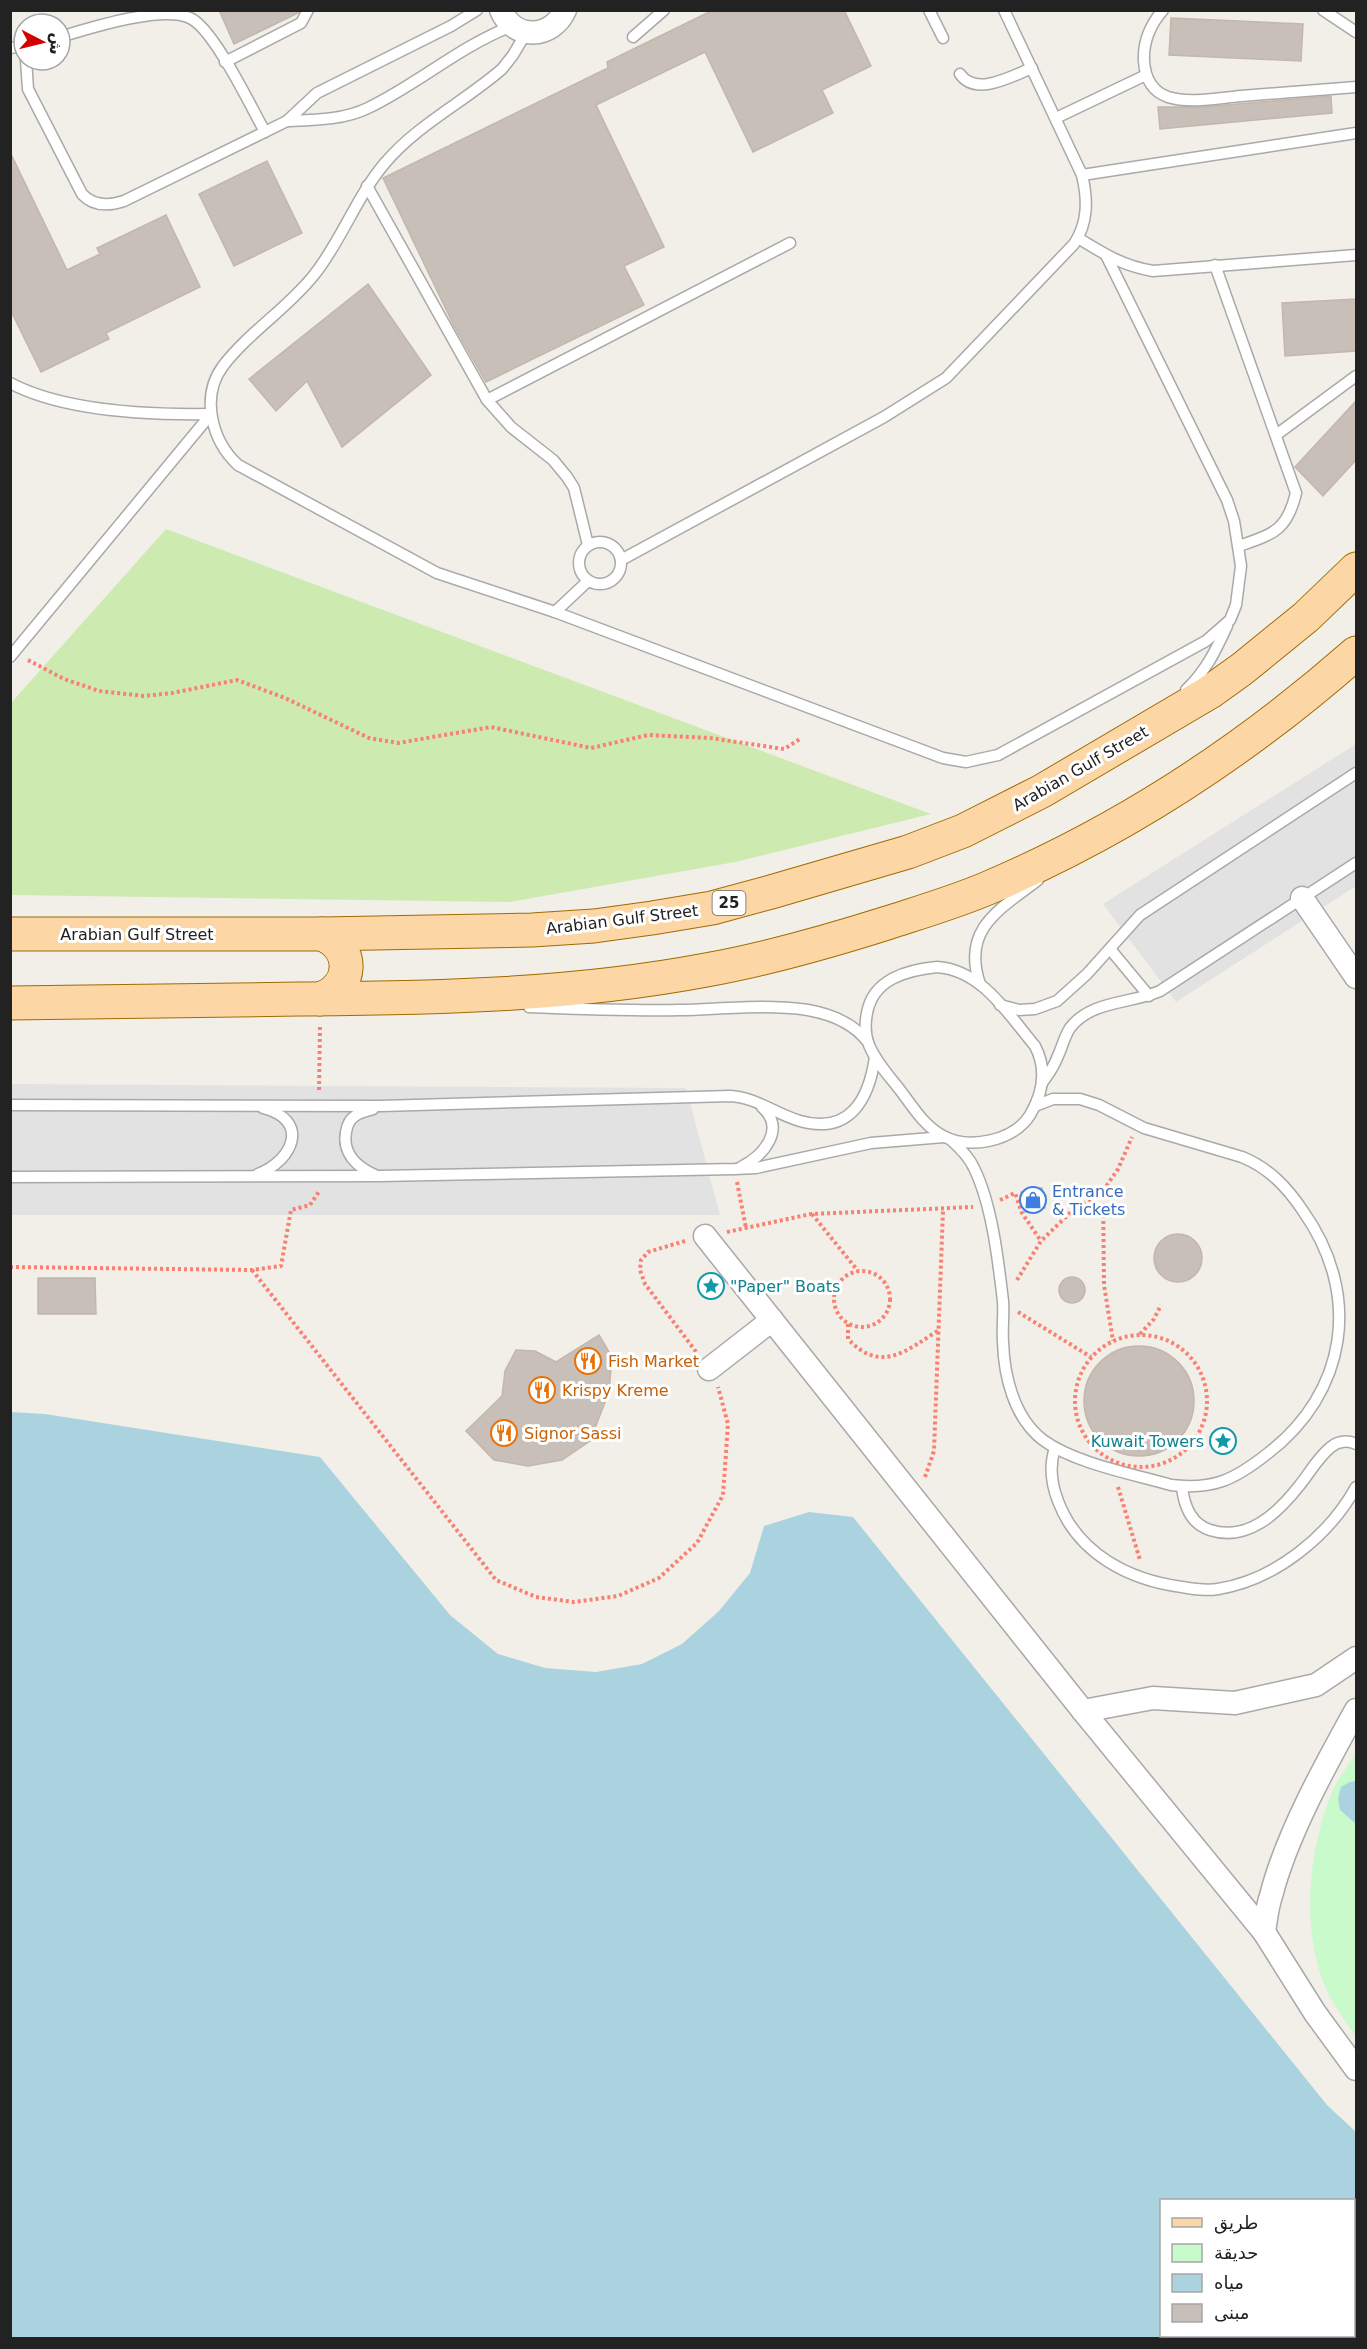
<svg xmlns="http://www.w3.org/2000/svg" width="1367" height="2349" font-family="'DejaVu Sans','Noto Naskh Arabic',sans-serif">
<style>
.grass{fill:#cdebb0}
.park{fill:#c8facc}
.parking{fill:#e2e2e2}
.water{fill:#aad3df;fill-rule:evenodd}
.building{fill:#c7bfb8;stroke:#c4b6ab;stroke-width:1.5}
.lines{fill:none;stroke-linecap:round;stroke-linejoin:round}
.lane-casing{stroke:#a9a9a9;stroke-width:13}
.street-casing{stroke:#a9a9a9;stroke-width:25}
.primary-casing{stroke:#a06b00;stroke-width:35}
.path{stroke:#fa8072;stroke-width:4;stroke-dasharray:3 3;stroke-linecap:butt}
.lane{stroke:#fff;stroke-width:10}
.street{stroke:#fff;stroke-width:22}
.primary{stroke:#fcd6a4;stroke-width:33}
.labels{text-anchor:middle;stroke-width:6;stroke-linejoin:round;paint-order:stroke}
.shield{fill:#fff;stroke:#646464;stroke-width:1.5}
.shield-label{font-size:15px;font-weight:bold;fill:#222}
.street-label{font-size:16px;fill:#222;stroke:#fff}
.shop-label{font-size:16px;fill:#366cbe;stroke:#fff;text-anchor:start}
.culture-label{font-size:16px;fill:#0d838f;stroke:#fff;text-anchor:start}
.food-label{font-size:16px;fill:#c56008;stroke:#fff;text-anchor:start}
</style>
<rect width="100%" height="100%" fill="#f2efe9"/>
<path class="grass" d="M 166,529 L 931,814 L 735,862 L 510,902 L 11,895 L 11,703 Z"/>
<path class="park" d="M 1356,1753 L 1356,2037 C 1347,2024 1337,2009 1329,1995 C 1299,1936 1308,1846 1334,1788 C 1340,1776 1349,1764 1356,1753 Z"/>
<g class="parking">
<path d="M 1356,744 L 1356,886 L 1176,1002 L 1103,904 Z"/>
<path d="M 11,1084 L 686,1088 L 720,1215 L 11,1215 Z"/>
</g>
<g class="water">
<path d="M 10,1412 L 45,1414 L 320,1457 L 450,1615 L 498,1654 L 545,1668 L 596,1672 L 642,1664 L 682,1644 L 719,1611 L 750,1573 L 764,1526 L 809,1512 L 853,1517 L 1327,2105 L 1356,2132 L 1356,2338 L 11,2338 ZM 1162,2200 L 1354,2200 L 1354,2336 L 1162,2336 Z"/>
<path d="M 1356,1781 L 1356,1824 L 1340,1810 L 1338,1799 L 1341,1787 L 1350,1782 Z"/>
</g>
<g class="building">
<path d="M 219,10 L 299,10 L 298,13 L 234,44 Z"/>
<path d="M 713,10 L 844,10 L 871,66 L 822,90 L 833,113 L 753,152 L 705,52 L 596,105 L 664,247 L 624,266 L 644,305 L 486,382 L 453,324 L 383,178 L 608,68 L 607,62 Z"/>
<path d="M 1171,18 L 1303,24 L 1301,61 L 1169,55 Z"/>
<path d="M 1331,96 L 1332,113 L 1160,129 L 1158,107 L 1204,107 Z"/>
<path d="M 10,152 L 67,270 L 100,254 L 97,248 L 166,215 L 200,287 L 106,333 L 109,339 L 41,372 L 10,309 Z"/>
<path d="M 267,161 L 302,233 L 234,266 L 199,194 Z"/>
<path d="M 368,284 L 431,375 L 342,447 L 307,381 L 276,411 L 249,379 Z"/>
<path d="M 1356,299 L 1356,351 L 1285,356 L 1282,303 Z"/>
<path d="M 1356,401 L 1356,460 L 1323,496 L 1295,467 Z"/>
<path d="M 1042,1188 L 1045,1208 L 1025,1212 L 1021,1192 Z"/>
<circle cx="1178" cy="1258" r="24"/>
<circle cx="1072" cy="1290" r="13"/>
<path d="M 38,1278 L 95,1278 L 96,1314 L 38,1314 Z"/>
<path d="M 599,1335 L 612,1357 L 609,1392 L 590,1441 L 562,1460 L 528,1466 L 494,1460 L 466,1431 L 502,1396 L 505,1371 L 516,1350 L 535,1351 L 556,1362 Z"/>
<circle cx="1139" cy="1401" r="55"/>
</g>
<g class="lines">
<defs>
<g id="lane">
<path d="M 929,10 L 943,38"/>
<path d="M 1163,10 C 1150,25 1143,41 1144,61 C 1145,77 1151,91 1168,97 C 1190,104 1218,98 1241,96 C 1280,93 1318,90 1356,87"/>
<path d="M 1323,10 L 1356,32"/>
<path d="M 526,33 L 513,55 L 502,69 C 464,102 417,125 385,163 C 356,197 342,240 314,275 C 287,309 249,332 223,366 C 200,397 212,441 238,465 L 437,573 L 555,612 L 943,758 L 966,762 L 998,755 L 1206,641 L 1230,620 L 1236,605 L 1241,566 L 1234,521 L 1227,500 L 1106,255"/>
<path d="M 60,37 C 90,28 162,5 190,18 C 214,29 251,107 265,132"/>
<path d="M 633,37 L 664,10"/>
<path d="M 10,48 L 24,46"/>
<path d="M 26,60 L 28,89 L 82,194 C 93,206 109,206 124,201 L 287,121 L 317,93 L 451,26 L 477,10"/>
<path d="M 225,62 L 301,23 L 308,10"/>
<path d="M 960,74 C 976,97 1012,76 1032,68"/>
<path d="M 1056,118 L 1146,75"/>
<path d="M 287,121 C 313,120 344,120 368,108 C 418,84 460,46 512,26"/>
<path d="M 1082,175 L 1356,133"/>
<path d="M 367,186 L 487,400 L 511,427 L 553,460 L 567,477 L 574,488 L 588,545"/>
<path d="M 1078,238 C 1104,254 1123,266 1153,271 L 1356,255"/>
<path d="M 1215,265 L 1296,493 C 1287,531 1273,534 1239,546"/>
<path d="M 10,383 C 65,412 151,415 211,414"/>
<path d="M 487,400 L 790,243"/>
<path d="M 1276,435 L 1356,376"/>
<circle cx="600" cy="563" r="21"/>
<path d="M 621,560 L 884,417 L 946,378 L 1074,244 C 1088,223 1088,200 1082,175 L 1004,10"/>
<path d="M 555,612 L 588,581"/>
<path d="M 10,657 L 211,414"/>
<path d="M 1186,690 C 1206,671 1216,650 1227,626"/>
<path d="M 1110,949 L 1149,996"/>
<path d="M 937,967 C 982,970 1008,1014 1035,1046 C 1047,1069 1043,1093 1030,1115 C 1014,1141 969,1150 943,1136 C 924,1126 913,1107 900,1090 C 889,1076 876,1062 869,1045 C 865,1035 865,1023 867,1013 C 873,979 907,970 937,967 Z"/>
<path d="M 980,984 C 961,929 1000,909 1038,880"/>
<path d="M 1000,1005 L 1019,1010 L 1035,1009 L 1057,1001 L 1087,974 L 1140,915 L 1356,773"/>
<path d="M 529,1007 C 579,1009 630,1011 680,1010 C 722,1009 766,1004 808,1010 C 830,1014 853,1023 867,1041"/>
<path d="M 1042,1083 C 1048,1075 1054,1067 1057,1058 C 1062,1048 1064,1037 1070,1028 C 1091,1000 1131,1004 1160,991 L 1356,863"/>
<path d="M 10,1105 L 381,1106 L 730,1096 C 755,1097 776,1114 800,1121 C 850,1135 869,1099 875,1057"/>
<path d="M 373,1109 C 367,1111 360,1112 355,1116 C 350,1119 347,1126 346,1132 C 342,1153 357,1167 375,1175"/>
<path d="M 951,1140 C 960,1148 969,1157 974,1168 C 992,1205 998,1259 1003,1301 C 1004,1314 1002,1328 1003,1342 C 1004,1376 1014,1418 1043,1440 C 1074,1463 1133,1474 1171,1485 C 1213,1490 1234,1480 1267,1454 C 1348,1392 1362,1294 1303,1211 C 1287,1187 1269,1168 1242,1157 L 1144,1128 L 1099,1105 L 1080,1099 L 1053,1099 L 1035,1106"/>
<path d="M 741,1167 C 763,1156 787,1129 762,1107"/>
<path d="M 258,1174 C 294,1160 310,1120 263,1108"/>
<path d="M 10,1177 L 379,1176 L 735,1169 L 756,1168 L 871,1143 L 944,1137"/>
<path d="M 1055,1448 C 1049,1466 1051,1483 1058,1501 C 1078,1554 1129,1580 1182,1587 C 1194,1589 1206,1591 1218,1589 C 1275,1580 1329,1536 1356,1487"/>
<path d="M 1182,1487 C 1184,1505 1191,1524 1210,1530 C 1247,1542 1277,1514 1299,1486 C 1309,1474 1318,1457 1331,1447 C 1338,1441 1348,1440 1356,1444"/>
</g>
<g id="street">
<path d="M 501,10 C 514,41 552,39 565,10"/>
<path d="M 1302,898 L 1356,977"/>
<path d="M 705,1236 L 1083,1711 L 1264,1932 L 1315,2013 L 1356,2069"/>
<path d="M 709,1369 L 772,1320"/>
<path d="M 1083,1711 L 1153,1698 L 1235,1703 L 1316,1685 L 1356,1658"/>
<path d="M 1264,1932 C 1266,1920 1267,1907 1271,1896 C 1286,1836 1326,1764 1356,1710"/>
</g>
<g id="primary">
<path d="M 10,934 L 322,934 L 532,930 L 594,926 L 652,918 L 712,908 L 771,892 L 908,852 L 963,831 L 1042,791 L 1210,692 L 1242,669 L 1306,617 L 1356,569"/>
<path d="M 320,999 C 354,987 355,948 322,934"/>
<path d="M 10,1003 C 109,1002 207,1001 305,999 C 438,998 574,995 706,970 C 767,959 827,942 887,923 C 921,912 955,902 988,888 C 1122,831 1247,749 1356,653"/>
</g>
</defs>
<use href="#lane" class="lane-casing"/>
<use href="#street" class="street-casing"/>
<use href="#primary" class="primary-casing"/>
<g class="path">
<path d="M 28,660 L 64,679 L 99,691 L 144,696 L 172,693 L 237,680 L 285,698 L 369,738 L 398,743 L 491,727 L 591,748 L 648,735 L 710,738 L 784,749 L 800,739"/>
<path d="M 319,1090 L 320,1025"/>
<path d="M 737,1182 L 746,1228"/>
<path d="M 1103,1191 L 1104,1285 L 1113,1341"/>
<path d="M 1000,1200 L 1015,1193 L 1022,1213 L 1041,1241"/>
<path d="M 812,1214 L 858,1271"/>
<path d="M 727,1232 L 811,1214 L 973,1207"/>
<path d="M 685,1241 L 648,1252 L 641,1260 L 640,1270 L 645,1284 L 697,1353"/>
<path d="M 10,1267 L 252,1270 L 281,1266 L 291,1210 L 310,1205 L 320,1190"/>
<path d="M 252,1270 L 496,1580 L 536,1597 L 574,1602 L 618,1596 L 659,1578 L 697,1543 L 723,1495 L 728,1424 L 718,1387"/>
<circle cx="862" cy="1299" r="28"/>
<path d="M 1017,1280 L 1041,1241 L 1072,1211 L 1103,1191 L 1118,1169 L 1132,1137"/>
<path d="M 1018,1312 L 1091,1357"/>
<path d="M 848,1324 L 848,1339 C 881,1374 906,1351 939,1330"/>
<path d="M 1140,1334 L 1154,1319 L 1161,1305"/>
<circle cx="1141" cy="1401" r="66"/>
<path d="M 925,1477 L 934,1451 L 943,1210"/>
<path d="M 1118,1487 L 1140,1560"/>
</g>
<use href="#lane" class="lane"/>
<use href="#street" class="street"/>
<use href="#primary" class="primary"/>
</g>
<defs>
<symbol id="shop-ring" viewBox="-11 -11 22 22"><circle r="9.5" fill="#fff" stroke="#3f7fe0" stroke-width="1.5"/><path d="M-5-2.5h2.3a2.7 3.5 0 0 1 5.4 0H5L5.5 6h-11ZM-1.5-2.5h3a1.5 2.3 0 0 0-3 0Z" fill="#3f7fe0"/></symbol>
<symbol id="sight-ring" viewBox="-11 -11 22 22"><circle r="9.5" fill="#fff" stroke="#0f9aa8" stroke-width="1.5"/><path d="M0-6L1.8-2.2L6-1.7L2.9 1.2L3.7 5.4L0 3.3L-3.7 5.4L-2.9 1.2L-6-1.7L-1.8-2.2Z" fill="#0f9aa8"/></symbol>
<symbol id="restaurant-ring" viewBox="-11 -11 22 22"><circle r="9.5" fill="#fff" stroke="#e8710a" stroke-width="1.5"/><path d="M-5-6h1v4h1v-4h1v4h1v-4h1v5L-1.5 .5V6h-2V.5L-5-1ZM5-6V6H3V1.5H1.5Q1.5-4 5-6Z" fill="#e8710a"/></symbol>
</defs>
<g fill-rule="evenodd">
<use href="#shop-ring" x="1018" y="1185" width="30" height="30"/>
<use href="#sight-ring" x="696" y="1271" width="30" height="30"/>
<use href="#restaurant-ring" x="573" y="1346" width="30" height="30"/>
<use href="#restaurant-ring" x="527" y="1375" width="30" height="30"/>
<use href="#restaurant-ring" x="489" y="1418" width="30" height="30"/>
<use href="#sight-ring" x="1208" y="1426" width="30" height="30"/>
</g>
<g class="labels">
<rect class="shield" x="712.5" y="891" width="33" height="24" rx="4.5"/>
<g class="shield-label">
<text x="729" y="908">25</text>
</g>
<g class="street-label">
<text transform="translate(1080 768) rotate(-30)" y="6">Arabian Gulf Street</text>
<text transform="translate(622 919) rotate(-7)" y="6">Arabian Gulf Street</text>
<text x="137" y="940">Arabian Gulf Street</text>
</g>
<g class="shop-label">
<text x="1052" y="1197">Entrance<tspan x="1052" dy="18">&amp; Tickets</tspan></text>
</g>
<g class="culture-label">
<text x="730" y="1292">"Paper" Boats</text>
<text x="1204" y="1447" text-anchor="end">Kuwait Towers</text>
</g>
<g class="food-label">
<text x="608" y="1367">Fish Market</text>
<text x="562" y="1396">Krispy Kreme</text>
<text x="524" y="1439">Signor Sassi</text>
</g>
</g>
<rect width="1367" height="2349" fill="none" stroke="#222222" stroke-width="24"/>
<rect x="1160" y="2199" width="195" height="138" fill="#ffffff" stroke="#a7a7a7" stroke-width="1.5"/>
<rect x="1172" y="2218" width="30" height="9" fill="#fcd6a4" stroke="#a7a7a7" stroke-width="1.5"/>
<text x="1214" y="2229" font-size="18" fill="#222222">طريق</text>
<rect x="1172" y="2244" width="30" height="18" fill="#c8facc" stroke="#a7a7a7" stroke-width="1.5"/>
<text x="1214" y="2259" font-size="18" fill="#222222">حديقة</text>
<rect x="1172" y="2274" width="30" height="18" fill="#aad3df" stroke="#a7a7a7" stroke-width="1.5"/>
<text x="1214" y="2289" font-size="18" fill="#222222">مياه</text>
<rect x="1172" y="2304" width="30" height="18" fill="#c7bfb8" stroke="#a7a7a7" stroke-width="1.5"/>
<text x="1214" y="2319" font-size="18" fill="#222222">مبنى</text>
<g transform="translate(42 42) rotate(97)"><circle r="28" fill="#ffffff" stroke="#a7a7a7" stroke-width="1.5"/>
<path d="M0-4.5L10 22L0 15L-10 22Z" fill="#d40000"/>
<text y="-9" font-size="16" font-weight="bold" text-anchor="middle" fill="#222222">ش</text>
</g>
</svg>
